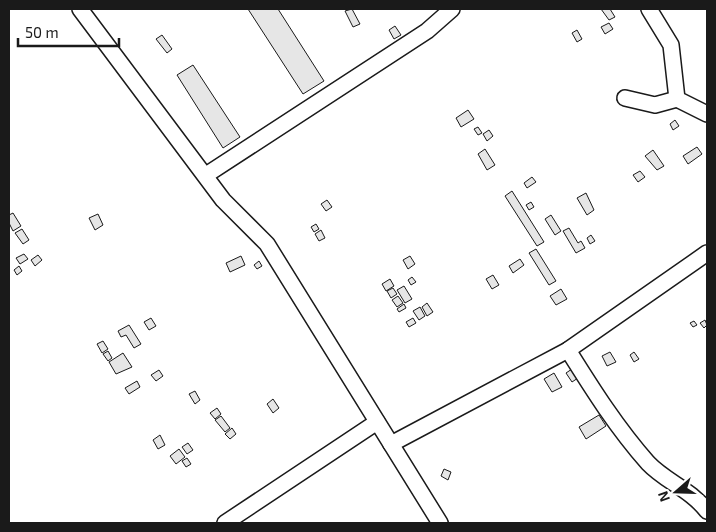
<svg xmlns="http://www.w3.org/2000/svg" width="716" height="532" font-family="'Exo 2',sans-serif">
<style>
.building{fill:#e6e6e6;stroke:#1a1a1a}
.lines{fill:none;stroke-linecap:round;stroke-linejoin:round}
.minor-casing{stroke:#1a1a1a;stroke-width:18}
.minor{stroke:#fff;stroke-width:15}
</style>
<rect width="100%" height="100%" fill="#fff"/>
<g class="building">
<path d="M 248,9 L 278,9 L 324,81 L 303,94 Z"/>
<path d="M 352,9 L 360,24 L 353,27 L 345,11 Z"/>
<path d="M 601,9 L 610,9 L 615,17 L 609,20 Z"/>
<path d="M 609,23 L 613,29 L 605,34 L 601,27 Z"/>
<path d="M 395,26 L 401,35 L 394,39 L 389,30 Z"/>
<path d="M 577,30 L 582,39 L 577,42 L 572,33 Z"/>
<path d="M 162,35 L 172,49 L 167,53 L 156,39 Z"/>
<path d="M 193,65 L 240,137 L 223,148 L 177,75 Z"/>
<path d="M 468,110 L 474,119 L 461,127 L 456,118 Z"/>
<path d="M 675,120 L 679,126 L 673,130 L 670,124 Z"/>
<path d="M 478,127 L 482,133 L 478,135 L 474,129 Z"/>
<path d="M 489,130 L 493,136 L 487,141 L 483,134 Z"/>
<path d="M 697,147 L 702,154 L 688,164 L 683,156 Z"/>
<path d="M 485,149 L 495,165 L 487,170 L 478,154 Z"/>
<path d="M 653,150 L 664,166 L 657,170 L 645,156 Z"/>
<path d="M 640,171 L 645,177 L 638,182 L 633,175 Z"/>
<path d="M 532,177 L 536,182 L 527,188 L 524,183 Z"/>
<path d="M 512,191 L 544,242 L 537,246 L 505,196 Z"/>
<path d="M 586,193 L 594,210 L 587,215 L 577,198 Z"/>
<path d="M 327,200 L 332,207 L 326,211 L 321,204 Z"/>
<path d="M 531,202 L 534,207 L 529,210 L 526,205 Z"/>
<path d="M 13,213 L 21,226 L 13,231 L 9,223 L 9,215 Z"/>
<path d="M 98,214 L 103,225 L 95,230 L 89,218 Z"/>
<path d="M 551,215 L 561,231 L 555,235 L 545,219 Z"/>
<path d="M 316,224 L 319,229 L 314,232 L 311,227 Z"/>
<path d="M 569,228 L 578,243 L 581,241 L 585,248 L 576,253 L 563,231 Z"/>
<path d="M 22,229 L 29,240 L 23,244 L 15,233 Z"/>
<path d="M 321,230 L 325,238 L 319,241 L 315,234 Z"/>
<path d="M 591,235 L 595,241 L 590,244 L 587,238 Z"/>
<path d="M 536,249 L 556,281 L 549,285 L 529,253 Z"/>
<path d="M 24,254 L 28,259 L 20,264 L 16,258 Z"/>
<path d="M 38,255 L 42,260 L 35,266 L 31,260 Z"/>
<path d="M 241,256 L 245,265 L 230,272 L 226,263 Z"/>
<path d="M 410,256 L 415,264 L 408,269 L 403,260 Z"/>
<path d="M 520,259 L 524,265 L 513,273 L 509,266 Z"/>
<path d="M 259,261 L 262,266 L 257,269 L 254,265 Z"/>
<path d="M 19,266 L 22,271 L 17,275 L 14,270 Z"/>
<path d="M 493,275 L 499,285 L 492,289 L 486,279 Z"/>
<path d="M 412,277 L 416,282 L 411,285 L 408,280 Z"/>
<path d="M 390,279 L 394,286 L 386,291 L 382,284 Z"/>
<path d="M 404,286 L 412,299 L 405,303 L 397,290 Z"/>
<path d="M 393,288 L 397,294 L 391,298 L 387,291 Z"/>
<path d="M 561,289 L 567,299 L 556,305 L 550,296 Z"/>
<path d="M 398,296 L 403,303 L 397,307 L 392,300 Z"/>
<path d="M 427,303 L 433,312 L 427,316 L 422,307 Z"/>
<path d="M 404,304 L 406,308 L 399,312 L 397,309 Z"/>
<path d="M 420,307 L 425,316 L 419,320 L 413,311 Z"/>
<path d="M 151,318 L 156,326 L 149,330 L 144,322 Z"/>
<path d="M 413,318 L 416,323 L 409,327 L 406,322 Z"/>
<path d="M 705,320 L 707,325 L 704,328 L 700,323 Z"/>
<path d="M 694,321 L 697,325 L 693,327 L 690,323 Z"/>
<path d="M 129,325 L 141,344 L 134,348 L 126,335 L 121,337 L 118,331 Z"/>
<path d="M 103,341 L 108,349 L 102,353 L 97,344 Z"/>
<path d="M 108,351 L 112,358 L 108,361 L 103,354 Z"/>
<path d="M 610,352 L 616,362 L 607,366 L 602,356 Z"/>
<path d="M 634,352 L 639,359 L 634,362 L 630,355 Z"/>
<path d="M 123,353 L 132,367 L 116,374 L 109,362 Z"/>
<path d="M 572,369 L 578,378 L 572,382 L 566,373 Z"/>
<path d="M 159,370 L 163,376 L 156,381 L 151,375 Z"/>
<path d="M 554,373 L 562,387 L 552,392 L 544,379 Z"/>
<path d="M 137,381 L 140,387 L 129,394 L 125,388 Z"/>
<path d="M 195,391 L 200,400 L 195,404 L 189,394 Z"/>
<path d="M 273,399 L 279,408 L 273,413 L 267,404 Z"/>
<path d="M 217,408 L 221,414 L 215,419 L 210,413 Z"/>
<path d="M 599,415 L 606,426 L 586,439 L 579,427 Z"/>
<path d="M 221,416 L 230,428 L 225,432 L 215,420 Z"/>
<path d="M 232,428 L 236,434 L 230,439 L 225,434 Z"/>
<path d="M 160,435 L 165,445 L 158,449 L 153,440 Z"/>
<path d="M 188,443 L 193,450 L 187,454 L 182,447 Z"/>
<path d="M 179,449 L 185,457 L 176,464 L 170,456 Z"/>
<path d="M 187,458 L 191,464 L 186,467 L 182,461 Z"/>
<path d="M 444,469 L 451,472 L 448,480 L 441,476 Z"/>
</g>
<g class="lines">
<defs>
<g id="minor">
<path d="M 80,9 L 223,200 L 267,244 L 440,523"/>
<path d="M 649,9 L 671,45 L 677,99 L 707,114"/>
<path d="M 625,98 L 655,105 L 677,99"/>
<path d="M 206,175 L 427,31 L 452,9"/>
<path d="M 568,350 C 593,390 617,428 648,463 C 666,482 690,489 707,511"/>
<path d="M 391,444 L 568,350 L 707,253"/>
<path d="M 225,523 L 377,422"/>
</g>
</defs>
<use href="#minor" class="minor-casing"/>
<use href="#minor" class="minor"/>
</g>
<rect width="716" height="532" fill="none" stroke="#1a1a1a" stroke-width="20"/>
<g transform="translate(676 492) rotate(250)" stroke="#ffffff" stroke-width="4" paint-order="stroke">
<path d="M0-4L9 19L0 12L-9 19Z" fill="#1a1a1a"/>
<text y="-8" font-size="14" font-weight="bold" text-anchor="middle" fill="#1a1a1a">N</text>
</g>
<path d="M18 38v8h101v-8" fill="none" stroke="#1a1a1a" stroke-width="2.5"/>
<text x="25" y="38" font-size="15" fill="#1a1a1a" stroke="#ffffff" stroke-width="4" paint-order="stroke">50 m</text>
</svg>
